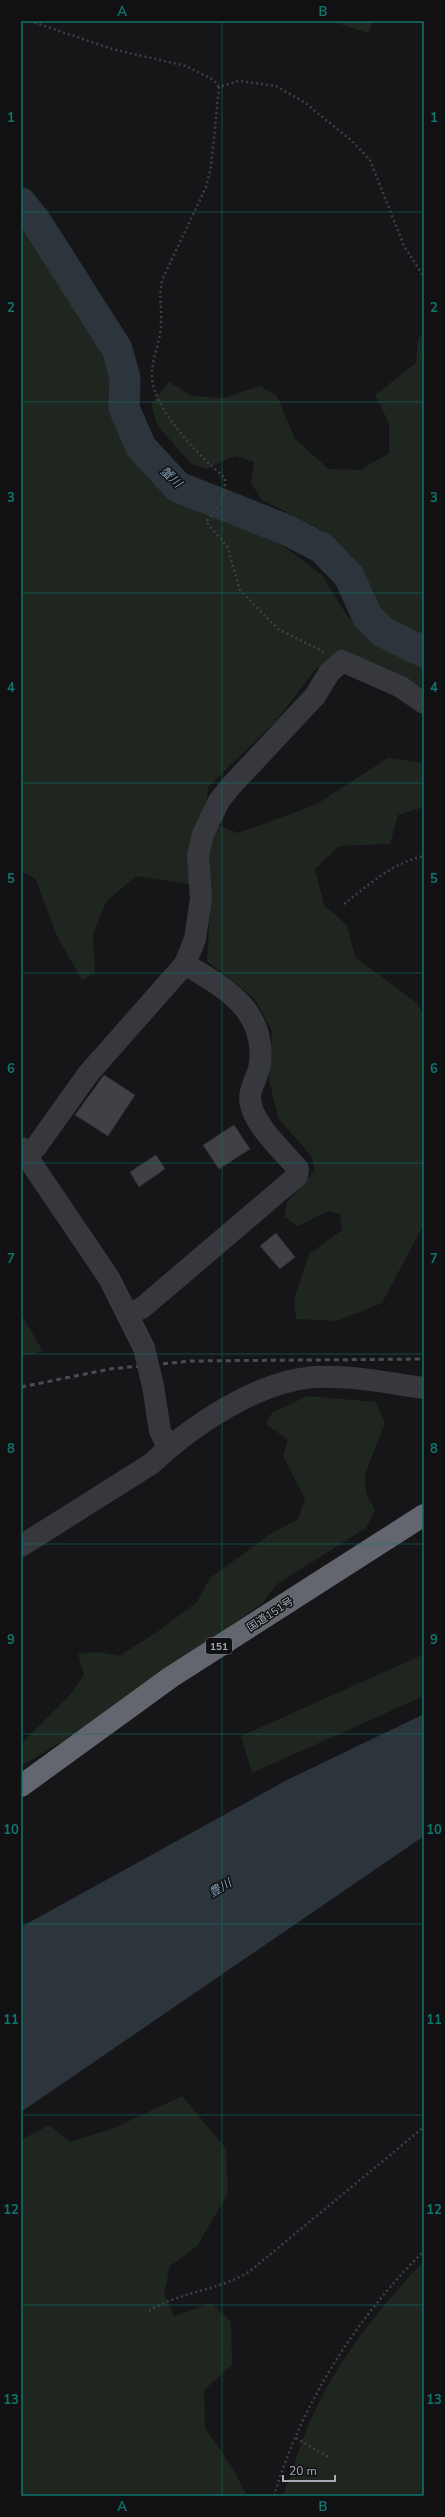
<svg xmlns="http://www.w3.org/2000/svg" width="445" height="2517" font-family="'Nunito Sans','Noto Sans JP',sans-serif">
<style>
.green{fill:#1e261f}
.water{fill:#2c353c}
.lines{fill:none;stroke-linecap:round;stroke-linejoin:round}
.river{stroke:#2c353c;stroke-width:31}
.building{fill:#404145;stroke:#303034}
.path{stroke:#3d3f44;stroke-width:2.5;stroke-dasharray:2 3;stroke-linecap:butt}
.minor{stroke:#37383d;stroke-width:22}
.highway{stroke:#63666e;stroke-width:22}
.rail{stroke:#4a4c52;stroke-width:3;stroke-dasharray:5 4;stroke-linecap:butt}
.minor-bridge{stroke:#37383d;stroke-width:22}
.grid{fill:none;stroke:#0f766e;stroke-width:1;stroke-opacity:0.55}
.labels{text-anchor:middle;stroke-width:3;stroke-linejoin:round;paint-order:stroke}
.shield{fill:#111113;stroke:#7b7e86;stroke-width:1}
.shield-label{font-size:10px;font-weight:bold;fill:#a8adb8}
.street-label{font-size:11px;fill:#a8adb8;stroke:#111113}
.water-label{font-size:12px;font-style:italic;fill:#7f9bb3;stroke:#111113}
.neatline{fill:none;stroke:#0f766e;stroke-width:1.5}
.grid-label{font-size:13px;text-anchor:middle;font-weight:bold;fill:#0f766e}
</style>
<rect width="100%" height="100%" fill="#161618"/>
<g class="green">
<path d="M 330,21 L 373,21 L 368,33 Z"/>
<path d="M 21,223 L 95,335 L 112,384 L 114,414 L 142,459 L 171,490 L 189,502 L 277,541 L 322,575 L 348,617 L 393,650 L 424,664 L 424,688 L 390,670 L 339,653 L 314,671 L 277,720 L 208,787 L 205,820 L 238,833 L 315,805 L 388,758 L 424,763 L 424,807 L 398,815 L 390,844 L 339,846 L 315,869 L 324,905 L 347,925 L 355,957 L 417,1003 L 424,1016 L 424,1224 L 382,1303 L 337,1321 L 296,1319 L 294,1300 L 309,1254 L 342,1230 L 340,1214 L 328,1211 L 298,1226 L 284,1217 L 287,1202 L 315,1170 L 312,1157 L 278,1118 L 269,1079 L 272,1031 L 254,998 L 207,961 L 211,895 L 188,884 L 136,876 L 106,902 L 93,934 L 95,973 L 82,980 L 57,936 L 35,878 L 21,872 Z"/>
<path d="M 424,332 L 424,640 L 395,628 L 371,597 L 352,556 L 322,530 L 262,500 L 251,483 L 254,462 L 235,456 L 206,469 L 191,464 L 157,425 L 151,404 L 169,382 L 192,396 L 224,398 L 260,386 L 277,396 L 295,439 L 329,469 L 360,470 L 389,453 L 389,423 L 375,395 L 416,363 L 418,339 Z"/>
<path d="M 21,1314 L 43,1351 L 21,1356 Z"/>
<path d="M 307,1396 L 376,1402 L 385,1423 L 365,1474 L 366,1493 L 375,1510 L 366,1528 L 277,1584 L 263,1603 L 73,1735 L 21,1766 L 21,1744 L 71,1694 L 84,1675 L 78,1654 L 98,1652 L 119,1656 L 157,1632 L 197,1602 L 210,1578 L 269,1535 L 298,1519 L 305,1499 L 283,1456 L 288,1440 L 266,1424 L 272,1413 Z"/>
<path d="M 424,1654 L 424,1696 L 252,1773 L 241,1736 Z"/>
<path d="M 182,2096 L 226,2149 L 228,2193 L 197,2246 L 170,2266 L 164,2294 L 174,2316 L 212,2303 L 231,2322 L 232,2365 L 204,2390 L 205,2428 L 232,2467 L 247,2496 L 21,2496 L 21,2140 L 49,2125 L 70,2142 L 114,2128 Z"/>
<path d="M 424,2261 L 424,2496 L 283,2496 C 296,2460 307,2422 326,2389 C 352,2342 387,2300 424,2261 Z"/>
</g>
<path class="water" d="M 424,1714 L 424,1836 L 21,2112 L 21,1927 L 287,1780 Z"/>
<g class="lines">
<path class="river" d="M 21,203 L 35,220 L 117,349 L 125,378 L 124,408 L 141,447 L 178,487 L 287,530 L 322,548 L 349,576 L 367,616 L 383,632 L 424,652"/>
</g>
<g class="building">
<path d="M 104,1075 L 135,1095 L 108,1136 L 75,1115 Z"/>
<path d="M 234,1125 L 250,1149 L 219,1169 L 203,1145 Z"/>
<path d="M 156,1155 L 165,1169 L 139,1187 L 130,1172 Z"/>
<path d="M 276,1233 L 295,1257 L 280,1269 L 260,1246 Z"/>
</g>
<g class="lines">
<g class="path">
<path d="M 30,21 L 112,49 L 186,66 L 214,80 L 219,87"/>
<path d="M 324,652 L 278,629 L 240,590 L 227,546 L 206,522 C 218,508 226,497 225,478 C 200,456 149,407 152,372 C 153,355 161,340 161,323 C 162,307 158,294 163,278 L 206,187 L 211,167 L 219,87 L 239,81 L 276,86 L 304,102 L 352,141 L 370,160 L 404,246 L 424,277"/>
<path d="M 344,904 C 370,884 392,863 424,856"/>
<path d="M 149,2311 C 181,2291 219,2291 250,2271 L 424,2127"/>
<path d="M 296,2438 L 328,2457"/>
<path d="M 274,2496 C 301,2404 356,2318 424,2251"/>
</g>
<g class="minor">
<path d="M 21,1148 L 109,1278 L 144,1348"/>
<path d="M 27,1156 L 36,1147 L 88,1074 L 185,964 L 195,939 L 201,899 L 198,855 L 203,834 L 219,801 L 230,787 L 315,696 L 329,673 L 342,661 L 401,687 L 424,703"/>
<path d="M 128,1314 L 142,1308 L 297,1176 L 298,1169 C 284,1152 256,1127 251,1105 C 247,1090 258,1078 260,1064 C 266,1010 225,988 185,964"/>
<path d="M 153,1386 L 160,1431 L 168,1447"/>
<path d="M 21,1546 L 151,1464 C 192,1425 258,1381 315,1377 C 351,1375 388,1383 424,1388"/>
</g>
<path class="highway" d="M 21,1786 L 171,1677 L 424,1515"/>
<path class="rail" d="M 21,1387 L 110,1369 L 191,1361 L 424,1359"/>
<path class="minor-bridge" d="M 144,1348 L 153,1386"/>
</g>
<path class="grid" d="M 222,21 L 222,2496M 21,212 L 424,212M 21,402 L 424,402M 21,593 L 424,593M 21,783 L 424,783M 21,973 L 424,973M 21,1163 L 424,1163M 21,1354 L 424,1354M 21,1544 L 424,1544M 21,1734 L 424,1734M 21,1924 L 424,1924M 21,2115 L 424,2115M 21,2305 L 424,2305"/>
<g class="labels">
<rect class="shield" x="206" y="1638" width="26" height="16" rx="3"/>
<g class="shield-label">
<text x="219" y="1650">151</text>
</g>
<g class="street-label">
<text transform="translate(270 1614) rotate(-33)" y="4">国道151号</text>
</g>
<g class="water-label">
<text transform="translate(171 477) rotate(43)" y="4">蟹川</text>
<text transform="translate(220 1888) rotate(-31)" y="4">豊川</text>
</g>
</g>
<rect width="445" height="2517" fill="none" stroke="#111113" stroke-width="44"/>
<path d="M283 2475v6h52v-6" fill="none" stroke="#a8adb8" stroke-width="2"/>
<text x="289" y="2475" font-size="12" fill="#a8adb8" stroke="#111113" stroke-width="3" paint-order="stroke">20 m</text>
<rect x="22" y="22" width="401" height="2473" class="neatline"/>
<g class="grid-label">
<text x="122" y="16">A</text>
<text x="323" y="16">B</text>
<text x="11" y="122">1</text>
<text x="434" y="122">1</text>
<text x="11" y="312">2</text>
<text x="434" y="312">2</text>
<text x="11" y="502">3</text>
<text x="434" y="502">3</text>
<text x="11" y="692">4</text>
<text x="434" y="692">4</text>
<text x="11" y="883">5</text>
<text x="434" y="883">5</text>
<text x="11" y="1073">6</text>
<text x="434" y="1073">6</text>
<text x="11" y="1263">7</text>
<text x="434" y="1263">7</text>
<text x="11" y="1453">8</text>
<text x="434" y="1453">8</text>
<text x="11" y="1644">9</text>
<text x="434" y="1644">9</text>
<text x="11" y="1834">10</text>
<text x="434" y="1834">10</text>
<text x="11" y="2024">11</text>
<text x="434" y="2024">11</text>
<text x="11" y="2214">12</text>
<text x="434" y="2214">12</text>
<text x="11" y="2404">13</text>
<text x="434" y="2404">13</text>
<text x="122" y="2511">A</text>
<text x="323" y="2511">B</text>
</g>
</svg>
